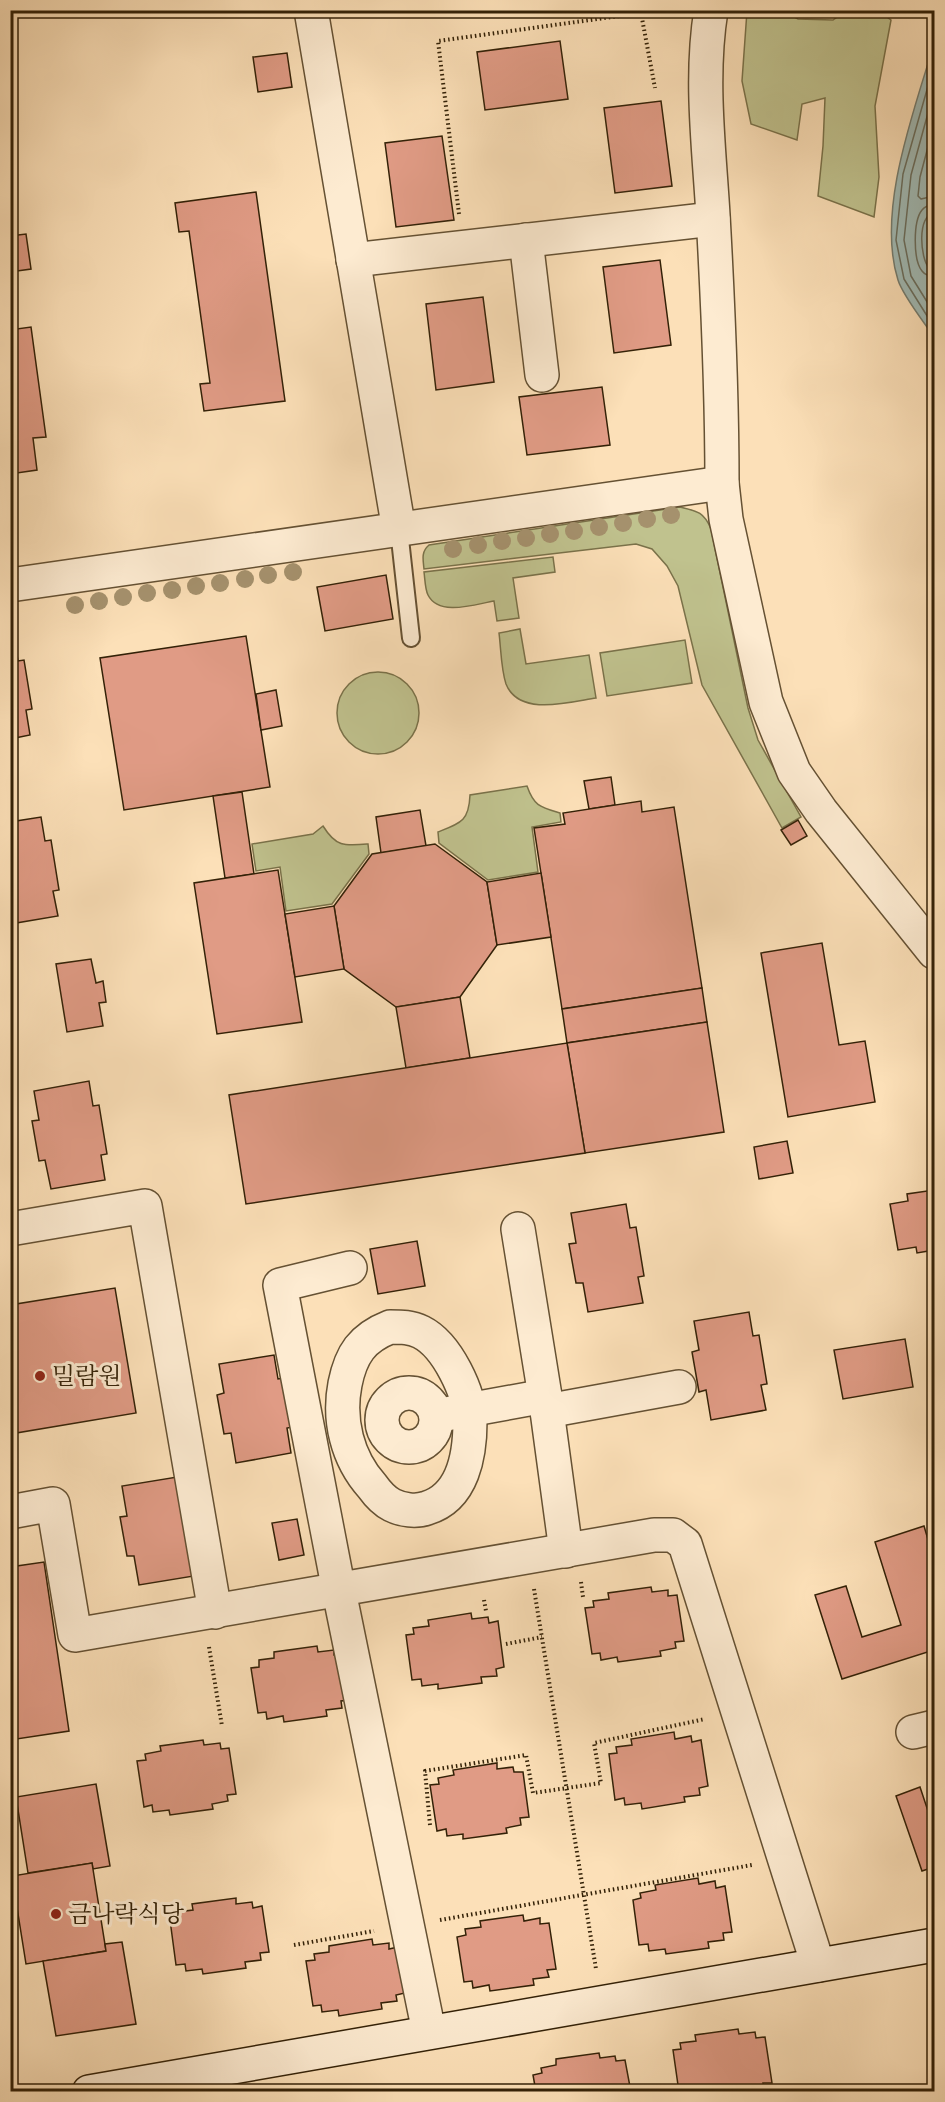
<svg xmlns="http://www.w3.org/2000/svg" width="945" height="2102" font-family="'EB Garamond','Noto Serif KR',serif">
<style>
.green{fill:#c0c28e;stroke:#7a724a;stroke-width:1.5}
.water{fill:#a1bbb6;stroke:#757d70;stroke-width:1.5}
.lines{fill:none;stroke-linecap:round;stroke-linejoin:round}
.shore{stroke:#6a6e5e;stroke-width:1.5}
.building{fill:#e09b85;stroke:#332107;stroke-width:1.5}
.lane-casing{stroke:#655133;stroke-width:20}
.street-casing{stroke:#655133;stroke-width:36}
.secondary-casing{stroke:#332107;stroke-width:36}
.path{stroke:#332107;stroke-width:4;stroke-dasharray:1.5 3;stroke-linecap:butt}
.lane{stroke:#fdebd1;stroke-width:16}
.street{stroke:#fdebd1;stroke-width:33}
.secondary{stroke:#fdebd1;stroke-width:33}
.tree{fill:#a5916d}
.poi-dot{fill:#8f2418;stroke:#fdebd1;stroke-width:2}
.labels{text-anchor:middle;stroke-width:6;stroke-linejoin:round;paint-order:stroke}
.poi-label{font-size:24px;fill:#332107;stroke:#fdebd1;text-anchor:start}
</style>
<rect width="100%" height="100%" fill="#fce0b8"/>
<filter id="stains"><feTurbulence type="fractalNoise" baseFrequency=".00333" numOctaves="4"/><feColorMatrix values="0 0 0 0 .2 0 0 0 0 .09 0 0 0 0 .02 0 0 0 .5 -.17"/></filter>
<radialGradient id="worn" r=".72"><stop offset=".6" stop-color="#630" stop-opacity="0"/><stop offset="1" stop-color="#630" stop-opacity=".3"/></radialGradient>
<g class="green">
<path d="M 747,11 L 783,11 L 798,19 L 833,20 L 846,11 L 878,11 L 891,20 L 875,106 L 879,177 L 874,217 L 818,196 L 823,146 L 825,98 L 802,104 L 797,140 L 751,124 L 742,81 Z"/>
<path d="M 680,507 C 697,511 704,512 711,529 L 748,708 L 758,740 L 801,817 L 782,828 L 702,685 L 678,586 L 667,566 L 652,549 L 636,544 L 424,569 C 423,559 421,552 429,545 Z"/>
<path d="M 553,557 L 555,572 L 513,578 L 519,618 L 497,621 L 494,601 C 476,604 439,617 428,595 C 425,589 425,579 424,572 Z"/>
<path d="M 520,629 L 526,664 L 589,655 L 596,698 C 570,702 519,717 506,684 C 501,669 501,649 499,633 Z"/>
<path d="M 685,640 L 692,683 L 607,696 L 600,653 Z"/>
<circle cx="378" cy="713" r="41"/>
<path d="M 527,786 C 534,806 540,807 560,813 L 561,822 L 532,827 L 538,872 L 488,880 L 439,843 L 438,832 C 461,823 469,821 470,795 Z"/>
<path d="M 323,826 C 336,847 344,846 368,844 L 369,854 L 332,904 L 286,911 L 280,867 L 256,871 L 252,844 L 313,834 Z"/>
</g>
<path class="water" d="M 934,44 L 934,207 L 928,234 L 934,275 L 934,337 C 924,322 903,296 898,280 C 876,211 914,111 934,44 Z"/>
<g class="lines">
<g class="shore">
<path d="M 934,65 L 903,174 L 896,240 L 904,279 L 934,327"/>
<path d="M 934,91 L 911,175 L 904,240 L 911,276 L 934,313"/>
<path d="M 934,124 L 920,177 L 918,196 L 921,199 L 934,196"/>
<path d="M 934,205 C 929,205 925,206 922,210 C 913,221 913,260 922,271 C 925,275 929,276 934,276"/>
<path d="M 934,213 C 917,215 920,258 929,268 L 934,269"/>
</g>
</g>
<g class="building">
<path d="M 560,41 L 568,99 L 485,110 L 477,52 Z"/>
<path d="M 287,53 L 292,87 L 258,92 L 253,57 Z"/>
<path d="M 661,101 L 672,186 L 615,193 L 604,108 Z"/>
<path d="M 442,136 L 454,220 L 396,227 L 385,143 Z"/>
<path d="M 256,192 L 285,401 L 204,411 L 200,384 L 210,383 L 189,231 L 179,232 L 175,203 Z"/>
<path d="M 26,234 L 31,269 L 10,272 L 10,236 Z"/>
<path d="M 660,260 L 671,345 L 614,353 L 603,267 Z"/>
<path d="M 10,297 L 13,297 L 17,329 L 31,327 L 46,437 L 33,438 L 37,470 L 10,474 Z"/>
<path d="M 483,297 L 494,382 L 436,390 L 426,304 Z"/>
<path d="M 602,387 L 610,445 L 527,455 L 519,397 Z"/>
<path d="M 386,575 L 393,619 L 325,631 L 317,587 Z"/>
<path d="M 14,636 L 18,661 L 24,660 L 32,709 L 26,710 L 30,735 L 10,739 L 10,637 Z"/>
<path d="M 246,636 L 270,787 L 124,810 L 100,658 Z"/>
<path d="M 276,690 L 282,726 L 261,730 L 256,694 Z"/>
<path d="M 611,777 L 615,805 L 589,809 L 584,781 Z"/>
<path d="M 242,792 L 254,874 L 225,878 L 213,796 Z"/>
<path d="M 641,801 L 642,812 L 674,807 L 702,988 L 562,1009 L 534,828 L 565,824 L 563,813 Z"/>
<path d="M 420,810 L 426,846 L 381,853 L 376,817 Z"/>
<path d="M 41,817 L 45,841 L 51,840 L 59,890 L 53,891 L 58,916 L 10,924 L 10,822 Z"/>
<path d="M 798,820 L 807,836 L 791,845 L 781,830 Z"/>
<path d="M 435,844 L 487,882 L 497,945 L 460,997 L 396,1007 L 344,969 L 334,906 L 372,854 Z"/>
<path d="M 278,870 L 302,1022 L 217,1034 L 194,883 Z"/>
<path d="M 541,873 L 551,937 L 497,945 L 487,882 Z"/>
<path d="M 334,906 L 344,969 L 295,977 L 285,914 Z"/>
<path d="M 822,943 L 839,1045 L 865,1041 L 875,1102 L 788,1117 L 761,953 Z"/>
<path d="M 91,959 L 96,983 L 103,981 L 106,1002 L 99,1003 L 103,1026 L 67,1032 L 56,964 Z"/>
<path d="M 702,988 L 707,1022 L 567,1043 L 562,1009 Z"/>
<path d="M 460,997 L 470,1058 L 406,1068 L 396,1007 Z"/>
<path d="M 707,1022 L 724,1132 L 585,1153 L 567,1043 Z"/>
<path d="M 567,1043 L 585,1153 L 246,1204 L 229,1095 Z"/>
<path d="M 89,1081 L 93,1106 L 99,1105 L 107,1154 L 101,1155 L 105,1180 L 51,1189 L 45,1160 L 39,1161 L 32,1121 L 39,1120 L 34,1091 Z"/>
<path d="M 787,1141 L 793,1173 L 759,1179 L 754,1147 Z"/>
<path d="M 934,1190 L 934,1250 L 917,1253 L 916,1247 L 898,1250 L 890,1204 L 908,1201 L 907,1194 Z"/>
<path d="M 626,1204 L 630,1228 L 636,1227 L 644,1276 L 638,1277 L 643,1303 L 588,1312 L 583,1283 L 576,1283 L 569,1244 L 576,1243 L 571,1213 Z"/>
<path d="M 417,1241 L 425,1286 L 378,1294 L 370,1249 Z"/>
<path d="M 115,1288 L 136,1413 L 10,1434 L 10,1305 Z"/>
<path d="M 749,1312 L 753,1336 L 759,1335 L 767,1384 L 761,1385 L 766,1410 L 711,1420 L 706,1390 L 699,1392 L 692,1352 L 699,1350 L 694,1321 Z"/>
<path d="M 905,1339 L 913,1387 L 843,1399 L 834,1350 Z"/>
<path d="M 274,1355 L 278,1379 L 284,1378 L 293,1427 L 287,1428 L 291,1453 L 236,1463 L 231,1433 L 224,1434 L 217,1395 L 224,1393 L 219,1364 Z"/>
<path d="M 177,1477 L 194,1576 L 139,1585 L 134,1556 L 127,1556 L 120,1517 L 127,1516 L 122,1486 Z"/>
<path d="M 297,1519 L 304,1555 L 279,1560 L 272,1523 Z"/>
<path d="M 924,1526 L 934,1560 L 934,1650 L 842,1679 L 815,1595 L 846,1586 L 862,1637 L 901,1625 L 875,1542 Z"/>
<path d="M 44,1562 L 69,1731 L 10,1740 L 10,1567 Z"/>
<path d="M 651,1587 L 652,1592 L 668,1590 L 668,1596 L 677,1595 L 684,1641 L 675,1642 L 676,1648 L 660,1651 L 661,1656 L 618,1662 L 617,1657 L 601,1660 L 600,1653 L 592,1654 L 585,1608 L 594,1607 L 593,1601 L 609,1599 L 608,1593 Z"/>
<path d="M 471,1613 L 472,1619 L 488,1617 L 489,1623 L 498,1621 L 504,1667 L 496,1669 L 497,1676 L 481,1677 L 482,1683 L 438,1689 L 438,1684 L 422,1686 L 421,1679 L 412,1680 L 406,1635 L 414,1634 L 413,1628 L 429,1626 L 428,1620 Z"/>
<path d="M 317,1646 L 318,1652 L 334,1650 L 334,1655 L 343,1654 L 350,1700 L 341,1701 L 342,1708 L 326,1710 L 327,1716 L 284,1722 L 283,1716 L 267,1719 L 266,1712 L 258,1713 L 251,1668 L 259,1667 L 259,1660 L 274,1658 L 274,1652 Z"/>
<path d="M 674,1732 L 675,1739 L 691,1736 L 692,1742 L 701,1740 L 708,1786 L 699,1788 L 700,1795 L 684,1797 L 685,1802 L 642,1809 L 641,1803 L 625,1805 L 624,1798 L 615,1800 L 609,1754 L 617,1753 L 616,1747 L 632,1745 L 631,1739 Z"/>
<path d="M 203,1740 L 204,1745 L 220,1743 L 221,1749 L 229,1748 L 236,1794 L 227,1795 L 228,1801 L 212,1804 L 213,1809 L 170,1815 L 169,1810 L 153,1812 L 152,1805 L 144,1807 L 137,1761 L 146,1760 L 145,1754 L 161,1751 L 160,1746 Z"/>
<path d="M 497,1763 L 497,1769 L 513,1767 L 514,1772 L 523,1772 L 529,1817 L 520,1818 L 521,1825 L 506,1828 L 507,1833 L 463,1839 L 463,1834 L 447,1836 L 446,1829 L 437,1831 L 430,1785 L 439,1784 L 438,1778 L 454,1775 L 453,1770 Z"/>
<path d="M 96,1784 L 110,1866 L 93,1869 L 92,1863 L 28,1873 L 16,1797 Z"/>
<path d="M 920,1787 L 934,1829 L 934,1867 L 922,1871 L 896,1796 Z"/>
<path d="M 92,1863 L 106,1951 L 26,1964 L 12,1876 Z"/>
<path d="M 698,1878 L 699,1884 L 715,1881 L 716,1888 L 725,1886 L 732,1932 L 723,1933 L 724,1940 L 708,1942 L 709,1948 L 666,1954 L 665,1949 L 649,1951 L 648,1944 L 639,1945 L 633,1900 L 641,1898 L 640,1893 L 656,1890 L 655,1885 Z"/>
<path d="M 236,1898 L 236,1904 L 252,1902 L 253,1908 L 262,1906 L 269,1952 L 260,1953 L 261,1960 L 245,1962 L 246,1968 L 203,1974 L 202,1969 L 186,1971 L 185,1964 L 176,1965 L 170,1920 L 178,1919 L 177,1912 L 193,1910 L 192,1904 Z"/>
<path d="M 523,1915 L 524,1921 L 540,1918 L 540,1924 L 549,1923 L 556,1969 L 547,1970 L 549,1977 L 533,1979 L 534,1985 L 490,1991 L 489,1985 L 473,1988 L 472,1981 L 464,1982 L 457,1937 L 466,1935 L 465,1929 L 481,1927 L 480,1921 Z"/>
<path d="M 372,1939 L 373,1945 L 389,1943 L 389,1949 L 398,1947 L 405,1993 L 396,1995 L 397,2001 L 381,2003 L 382,2009 L 339,2016 L 338,2010 L 322,2012 L 321,2005 L 313,2006 L 306,1961 L 315,1960 L 314,1954 L 329,1952 L 329,1946 Z"/>
<path d="M 122,1942 L 136,2024 L 56,2036 L 43,1961 L 106,1951 L 105,1944 Z"/>
<path d="M 738,2029 L 739,2034 L 755,2032 L 756,2038 L 765,2037 L 772,2083 L 763,2083 L 764,2090 L 757,2092 L 679,2092 L 673,2050 L 681,2049 L 680,2043 L 696,2041 L 695,2035 Z"/>
<path d="M 599,2053 L 600,2058 L 615,2056 L 616,2061 L 625,2060 L 631,2092 L 536,2092 L 533,2075 L 542,2073 L 541,2068 L 556,2065 L 556,2059 Z"/>
</g>
<g class="lines">
<defs>
<path id="lane" d="M 399,530 L 411,638"/>
<g id="street">
<path d="M 311,10 L 399,530"/>
<path d="M 711,10 C 700,78 709,147 713,215 C 718,304 722,394 722,483 L 726,519 L 766,702 L 794,772 L 821,811 L 934,952"/>
<path d="M 526,240 L 542,375"/>
<path d="M 353,260 L 713,219"/>
<path d="M 10,585 L 722,483"/>
<path d="M 10,1229 L 145,1206 L 215,1612"/>
<path d="M 518,1229 L 545,1396 L 566,1551"/>
<path d="M 350,1268 L 280,1285 L 339,1591 L 429,2032"/>
<path d="M 390,1327 C 402,1327 411,1327 421,1332 C 447,1345 470,1393 470,1421 C 470,1455 463,1497 427,1508 C 416,1512 402,1510 392,1505 C 384,1501 377,1493 372,1486 C 347,1458 338,1420 345,1384 C 351,1354 362,1338 390,1327 Z"/>
<circle cx="409" cy="1420" r="27"/>
<path d="M 547,1411 L 679,1387"/>
<path d="M 446,1414 L 545,1396"/>
<path d="M 10,1512 L 53,1504 L 75,1635 L 654,1535 L 673,1535 L 685,1544 L 818,1965"/>
<path d="M 913,1732 L 934,1727"/>
</g>
<path id="secondary" d="M 89,2092 L 934,1945"/>
</defs>
<use href="#lane" class="lane-casing"/>
<use href="#street" class="street-casing"/>
<use href="#secondary" class="secondary-casing"/>
<g class="path">
<path d="M 459,214 L 438,41 L 641,13 L 655,88"/>
<path d="M 581,1582 L 583,1597"/>
<path d="M 534,1589 L 596,1969"/>
<path d="M 484,1600 L 486,1611"/>
<path d="M 506,1644 L 542,1637"/>
<path d="M 209,1647 L 222,1726"/>
<path d="M 430,1825 L 425,1771 L 526,1755 L 533,1793 L 601,1783 L 594,1743 L 705,1719"/>
<path d="M 440,1920 L 752,1865"/>
<path d="M 294,1945 L 374,1931"/>
</g>
<use href="#lane" class="lane"/>
<use href="#street" class="street"/>
<use href="#secondary" class="secondary"/>
</g>
<g class="tree">
<circle cx="671" cy="515" r="9"/>
<circle cx="647" cy="519" r="9"/>
<circle cx="623" cy="523" r="9"/>
<circle cx="599" cy="527" r="9"/>
<circle cx="574" cy="531" r="9"/>
<circle cx="550" cy="534" r="9"/>
<circle cx="526" cy="538" r="9"/>
<circle cx="502" cy="541" r="9"/>
<circle cx="478" cy="545" r="9"/>
<circle cx="453" cy="549" r="9"/>
<circle cx="293" cy="572" r="9"/>
<circle cx="268" cy="575" r="9"/>
<circle cx="245" cy="579" r="9"/>
<circle cx="220" cy="583" r="9"/>
<circle cx="196" cy="586" r="9"/>
<circle cx="172" cy="590" r="9"/>
<circle cx="147" cy="593" r="9"/>
<circle cx="123" cy="597" r="9"/>
<circle cx="99" cy="601" r="9"/>
<circle cx="75" cy="605" r="9"/>
</g>
<g class="poi-dot">
<circle cx="40" cy="1376" r="6"/>
<circle cx="56" cy="1914" r="6"/>
</g>
<g class="labels">
<g class="poi-label">
<text x="52" y="1384">밀람원</text>
<text x="68" y="1922">금나락식당</text>
</g>
</g>
<rect width="945" height="2102" fill="none" stroke="#fce0b8" stroke-width="36"/>
<rect x="12" y="12" width="921" height="2078" fill="none" stroke="#332107" stroke-width="3"/>
<rect x="18" y="18" width="909" height="2066" fill="none" stroke="#332107" stroke-width="1.5"/>
<rect width="100%" height="100%" filter="url(#stains)"/>
<rect width="100%" height="100%" fill="url(#worn)"/>
</svg>
